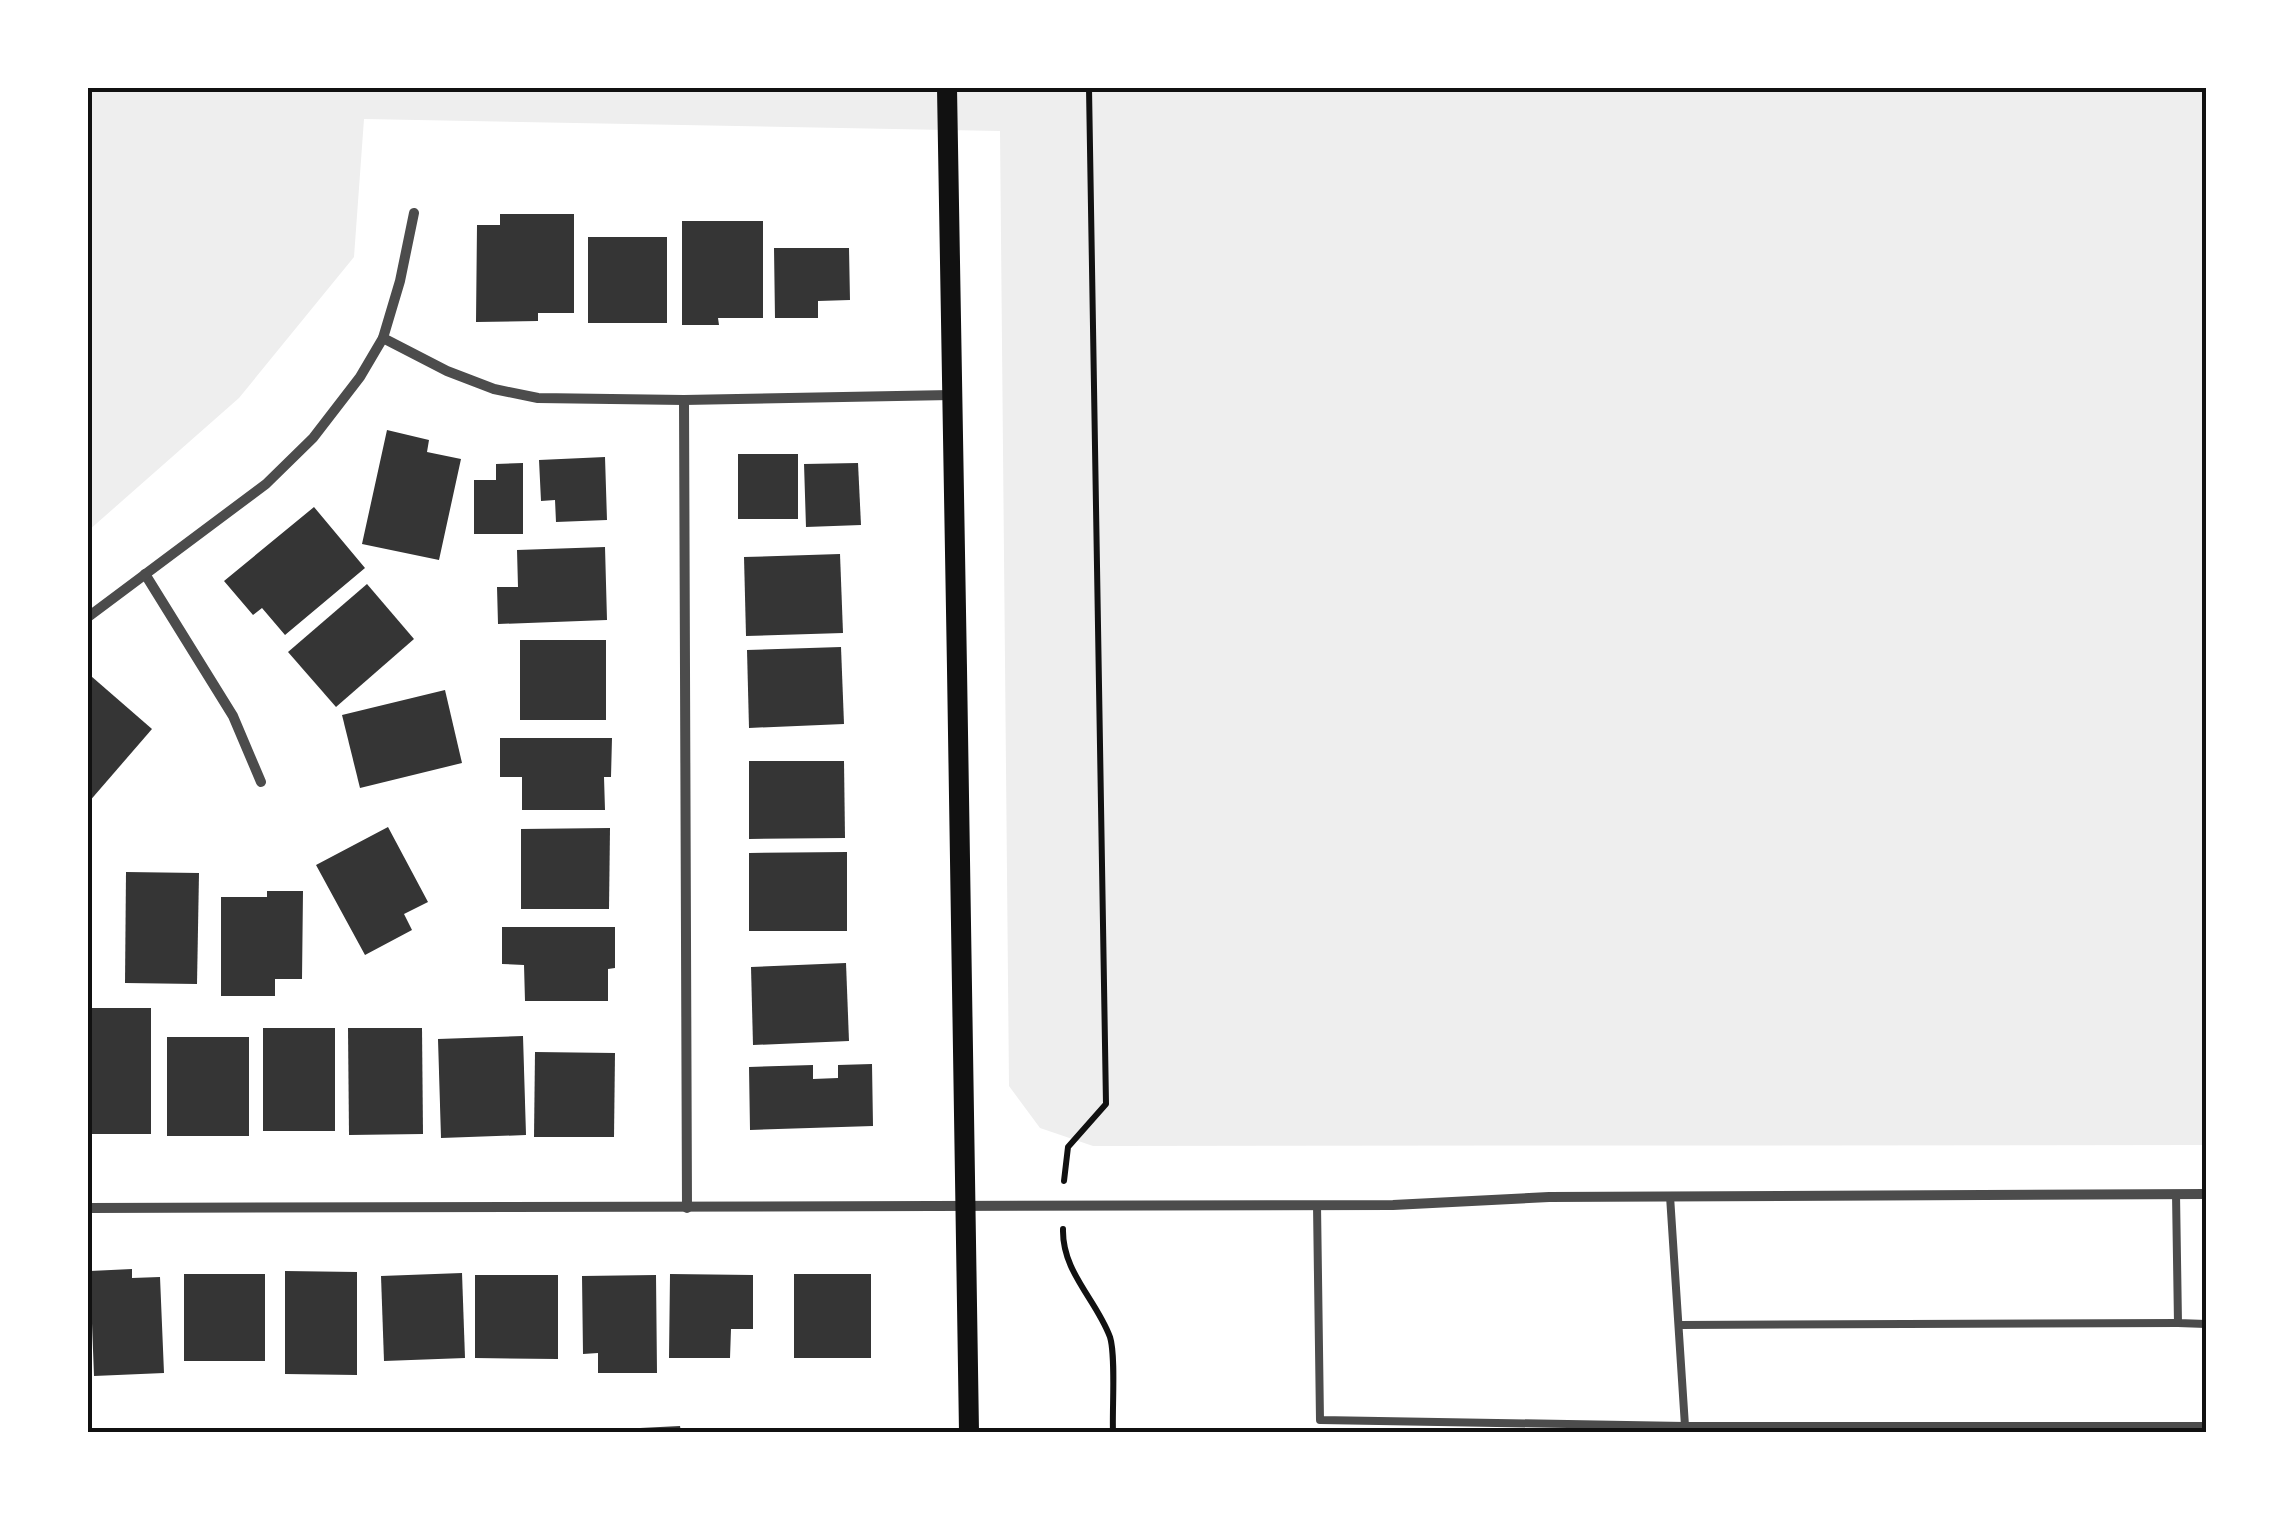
<svg xmlns="http://www.w3.org/2000/svg" width="2294" height="1520" font-family="Rubik,sans-serif">
<style>
.green{fill:#eee}
.building{fill:#353535}
.lines{fill:none;stroke-linecap:round;stroke-linejoin:round}
.path{stroke:#111;stroke-width:6}
.service{stroke:#4c4c4c;stroke-width:8}
.minor{stroke:#4c4c4c;stroke-width:10}
.secondary{stroke:#111;stroke-width:20}
.neatline{fill:none;stroke:#111;stroke-width:4}
</style>
<rect width="100%" height="100%" fill="#fff"/>
<path class="green" d="M 88,88 L 2206,88 L 2206,1145 L 1093,1146 L 1040,1128 L 1009,1086 L 1000,131 L 364,119 L 354,257 L 239,398 L 88,531 Z"/>
<g class="building">
<path d="M 500,214 L 574,214 L 574,313 L 538,313 L 538,321 L 476,322 L 477,225 L 500,225 Z"/>
<path d="M 682,221 L 763,221 L 763,318 L 718,318 L 719,325 L 682,325 Z"/>
<rect x="588" y="237" width="79" height="86"/>
<path d="M 774,248 L 849,248 L 850,300 L 818,301 L 818,318 L 775,318 Z"/>
<path d="M 387,430 L 429,440 L 427,452 L 461,459 L 439,560 L 362,544 Z"/>
<rect x="738" y="454" width="60" height="65"/>
<path d="M 605,457 L 607,520 L 556,522 L 555,500 L 541,501 L 539,460 Z"/>
<path d="M 523,463 L 523,534 L 474,534 L 474,480 L 496,480 L 496,464 Z"/>
<path d="M 858,463 L 861,525 L 806,527 L 804,464 Z"/>
<path d="M 314,507 L 365,568 L 285,635 L 262,608 L 253,615 L 224,581 Z"/>
<path d="M 605,547 L 607,620 L 498,624 L 497,587 L 518,587 L 517,550 Z"/>
<path d="M 840,554 L 843,633 L 746,636 L 744,557 Z"/>
<path d="M 367,584 L 414,639 L 336,707 L 288,652 Z"/>
<rect x="520" y="640" width="86" height="80"/>
<path d="M 841,647 L 844,724 L 749,728 L 747,650 Z"/>
<path d="M 91,676 L 152,729 L 88,803 L 88,680 Z"/>
<path d="M 445,690 L 462,763 L 360,788 L 342,715 Z"/>
<path d="M 500,738 L 612,738 L 611,777 L 604,777 L 605,810 L 522,810 L 522,777 L 500,777 Z"/>
<path d="M 749,761 L 844,761 L 845,838 L 749,839 Z"/>
<path d="M 388,827 L 428,902 L 404,914 L 412,930 L 365,955 L 316,865 Z"/>
<path d="M 610,828 L 609,909 L 521,909 L 521,829 Z"/>
<path d="M 847,852 L 847,931 L 749,931 L 749,853 Z"/>
<path d="M 126,872 L 199,873 L 197,984 L 125,983 Z"/>
<path d="M 267,891 L 303,891 L 302,979 L 275,979 L 275,996 L 221,996 L 221,897 L 267,897 Z"/>
<path d="M 502,927 L 615,927 L 615,968 L 608,969 L 608,1001 L 525,1001 L 524,965 L 502,964 Z"/>
<path d="M 846,963 L 849,1041 L 753,1045 L 751,967 Z"/>
<rect x="88" y="1008" width="63" height="126"/>
<rect x="263" y="1028" width="72" height="103"/>
<path d="M 348,1028 L 422,1028 L 423,1134 L 349,1135 Z"/>
<path d="M 523,1036 L 526,1135 L 441,1138 L 438,1039 Z"/>
<rect x="167" y="1037" width="82" height="99"/>
<path d="M 535,1052 L 615,1053 L 614,1137 L 534,1137 Z"/>
<path d="M 872,1064 L 873,1126 L 750,1130 L 749,1067 L 813,1065 L 813,1079 L 838,1078 L 838,1065 Z"/>
<path d="M 132,1269 L 132,1278 L 160,1277 L 164,1373 L 94,1376 L 90,1271 Z"/>
<path d="M 285,1271 L 357,1272 L 357,1375 L 285,1374 Z"/>
<path d="M 462,1273 L 465,1358 L 384,1361 L 381,1276 Z"/>
<rect x="184" y="1274" width="81" height="87"/>
<path d="M 670,1274 L 753,1275 L 753,1329 L 731,1329 L 730,1358 L 669,1358 Z"/>
<rect x="794" y="1274" width="77" height="84"/>
<path d="M 475,1275 L 558,1275 L 558,1359 L 475,1358 Z"/>
<path d="M 656,1275 L 657,1373 L 598,1373 L 598,1353 L 583,1354 L 582,1276 Z"/>
<path d="M 680,1426 L 681,1432 L 620,1432 L 620,1429 Z"/>
</g>
<g class="lines">
<g class="path">
<path d="M 1064,1181 L 1068,1147 L 1106,1104 L 1089,88"/>
<path d="M 1063,1229 C 1062,1272 1096,1299 1110,1337 C 1116,1356 1112,1410 1113,1432"/>
</g>
<g class="service">
<path d="M 2176,1194 L 2178,1323 L 2206,1324"/>
<path d="M 1670,1196 L 1685,1426"/>
<path d="M 1317,1205 L 1320,1420 L 1685,1426 L 2206,1426"/>
<path d="M 1680,1325 L 2178,1323"/>
</g>
<g class="minor">
<path d="M 383,338 L 447,371 L 494,389 L 538,398 L 684,400 L 951,395"/>
<path d="M 684,400 L 687,1208"/>
<path d="M 145,574 L 233,716 L 261,782"/>
<path d="M 88,617 L 266,484 L 313,438 L 360,377 L 383,338 L 400,281 L 414,213"/>
<path d="M 88,1208 L 1393,1205 L 1549,1197 L 2206,1194"/>
</g>
<path class="secondary" d="M 947,88 C 953,536 965,984 969,1432"/>
</g>
<rect width="2294" height="1520" fill="none" stroke="#ffffff" stroke-width="180"/>
<rect x="90" y="90" width="2114" height="1340" class="neatline"/>
</svg>
